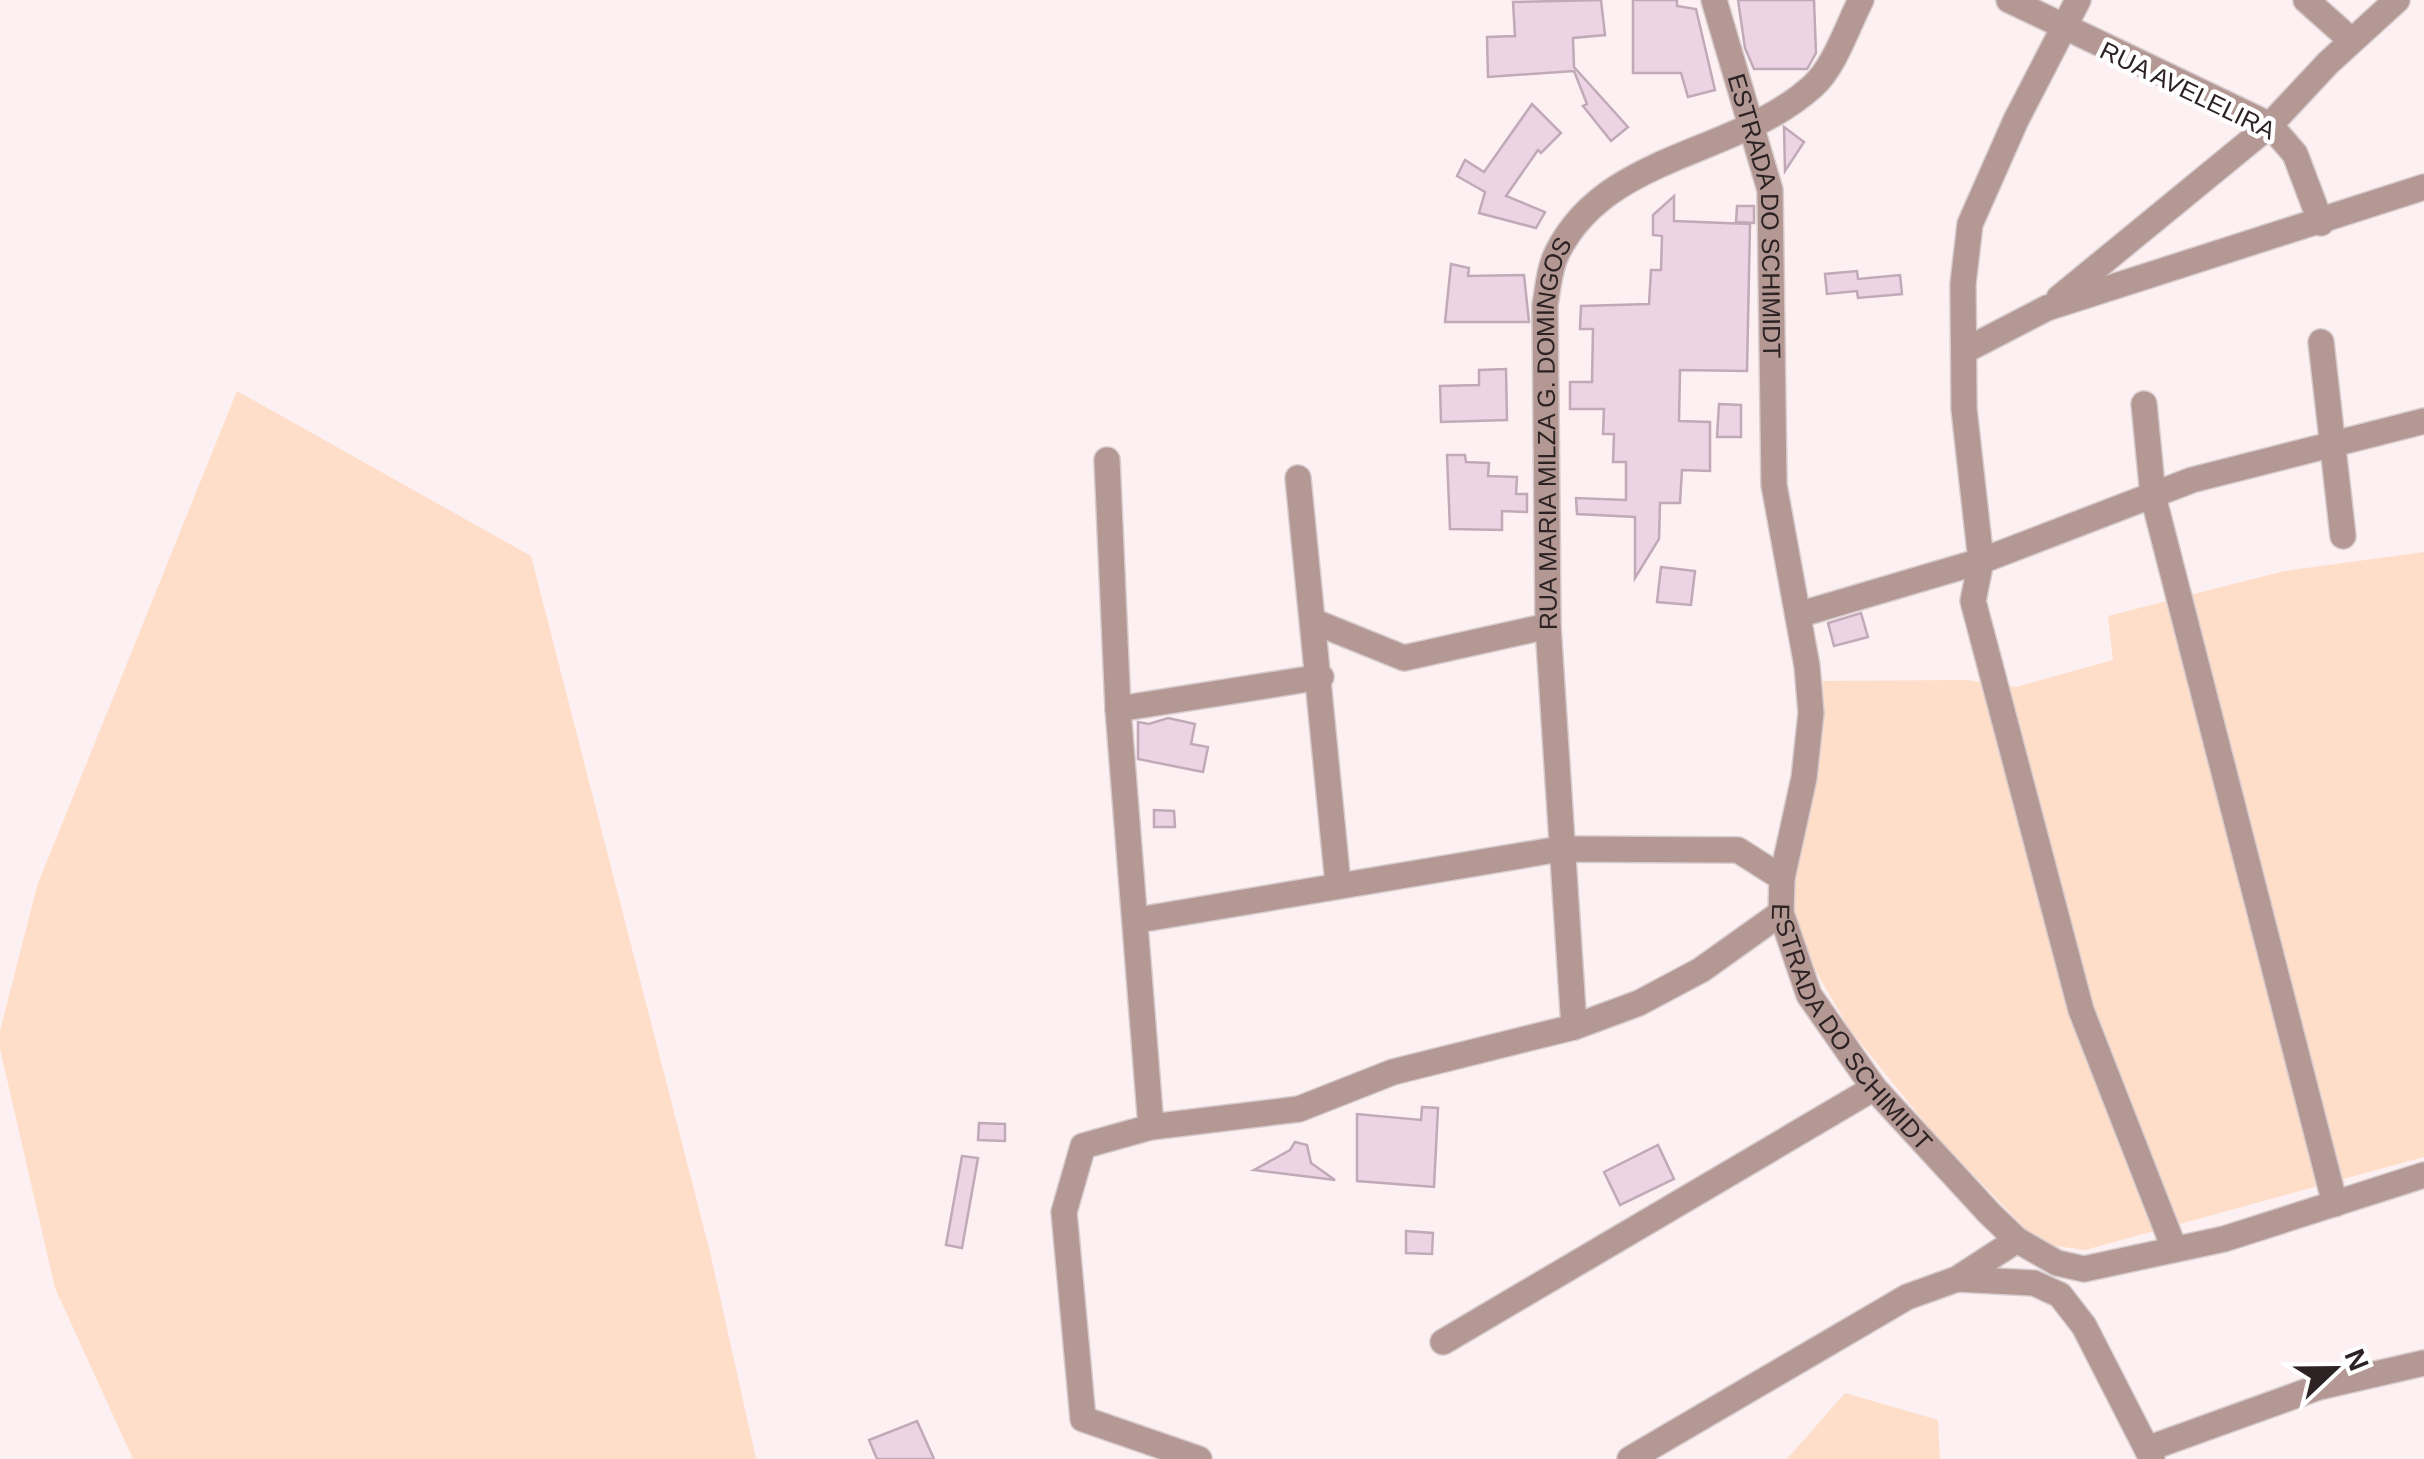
<svg xmlns="http://www.w3.org/2000/svg" width="2424" height="1459" font-family="Helvetica,sans-serif">
<style>
.green{fill:#fedec9}
.building{fill:#edd4e4;stroke:#c1a9b8;stroke-width:2.5}
.lines{fill:none;stroke-linecap:round;stroke-linejoin:round}
.minor-casing{stroke:#d7cbcd;stroke-width:28}
.minor{stroke:#b39894;stroke-width:25}
.labels{text-anchor:middle;stroke-width:9;stroke-linejoin:round;paint-order:stroke}
.street-label{font-size:25px;fill:#2d2224;stroke:#fff}
</style>
<rect width="100%" height="100%" fill="#fcf0f2"/>
<g class="green">
<path d="M 237,391 L 531,556 L 710,1252 L 756,1459 L 133,1459 L 55,1288 L 0,1049 L 0,1031 L 37,886 Z"/>
<path d="M 2424,552 L 2424,1157 L 2085,1250 L 2040,1244 L 1934,1134 L 1850,1030 L 1793,932 L 1787,878 L 1823,681 L 1967,680 L 2016,687 L 2113,660 L 2108,616 L 2284,571 Z"/>
<path d="M 1845,1393 L 1938,1420 L 1940,1459 L 1787,1459 Z"/>
</g>
<g class="building">
<path d="M 1601,0 L 1605,35 L 1573,38 L 1574,67 L 1628,127 L 1611,141 L 1583,106 L 1587,104 L 1574,71 L 1488,77 L 1487,37 L 1515,36 L 1513,2 Z"/>
<path d="M 1633,0 L 1677,0 L 1677,6 L 1696,9 L 1715,90 L 1688,97 L 1681,73 L 1633,73 Z"/>
<path d="M 1738,0 L 1814,0 L 1816,53 L 1807,69 L 1754,69 L 1745,48 Z"/>
<path d="M 1532,104 L 1561,133 L 1541,153 L 1538,150 L 1506,196 L 1545,212 L 1536,228 L 1479,213 L 1485,192 L 1457,176 L 1465,160 L 1484,172 Z"/>
<path d="M 1784,127 L 1804,142 L 1785,171 Z"/>
<path d="M 1674,196 L 1674,221 L 1750,224 L 1747,371 L 1680,370 L 1679,421 L 1710,422 L 1710,471 L 1682,470 L 1680,503 L 1660,503 L 1659,539 L 1635,578 L 1635,517 L 1577,514 L 1576,498 L 1626,500 L 1626,462 L 1613,462 L 1614,434 L 1603,434 L 1604,409 L 1570,409 L 1570,382 L 1592,382 L 1593,329 L 1580,329 L 1581,306 L 1649,304 L 1651,270 L 1661,270 L 1662,236 L 1653,235 L 1653,215 Z"/>
<path d="M 1737,206 L 1754,206 L 1754,223 L 1736,222 Z"/>
<path d="M 1451,264 L 1469,268 L 1468,276 L 1524,275 L 1529,322 L 1445,322 Z"/>
<path d="M 1857,271 L 1858,279 L 1900,275 L 1902,294 L 1858,298 L 1857,291 L 1827,294 L 1825,274 Z"/>
<path d="M 1506,369 L 1507,420 L 1441,422 L 1440,386 L 1479,385 L 1479,370 Z"/>
<path d="M 1719,404 L 1741,405 L 1741,437 L 1717,437 Z"/>
<path d="M 1447,455 L 1465,455 L 1466,462 L 1489,463 L 1488,476 L 1517,477 L 1516,494 L 1527,494 L 1527,512 L 1502,511 L 1502,530 L 1450,529 Z"/>
<path d="M 1661,567 L 1695,571 L 1691,605 L 1657,602 Z"/>
<path d="M 1861,613 L 1868,637 L 1834,646 L 1828,623 Z"/>
<path d="M 1168,718 L 1195,724 L 1191,744 L 1208,747 L 1203,772 L 1138,759 L 1138,722 L 1149,724 Z"/>
<path d="M 1154,810 L 1174,811 L 1175,827 L 1154,827 Z"/>
<path d="M 1422,1107 L 1438,1108 L 1434,1187 L 1357,1181 L 1357,1114 L 1421,1120 Z"/>
<path d="M 979,1123 L 1005,1124 L 1005,1141 L 978,1140 Z"/>
<path d="M 1295,1142 L 1307,1145 L 1311,1163 L 1335,1180 L 1254,1170 L 1290,1150 Z"/>
<path d="M 1658,1145 L 1674,1179 L 1620,1205 L 1604,1172 Z"/>
<path d="M 962,1156 L 978,1158 L 962,1248 L 946,1245 Z"/>
<path d="M 1406,1231 L 1433,1233 L 1432,1254 L 1406,1253 Z"/>
<path d="M 917,1421 L 934,1459 L 877,1459 L 869,1440 Z"/>
</g>
<g class="lines">
<defs>
<g id="minor">
<path id="s1" d="M 1714,0 L 1770,190 L 1774,485 L 1807,666 L 1811,713 L 1804,778 L 1782,878 L 1781,913 L 1809,995 L 1874,1088 L 1989,1213 L 2017,1240 L 2057,1263 L 2084,1269 L 2224,1239 L 2424,1175"/>
<path d="M 2009,0 L 2270,125 L 2295,154 L 2321,223"/>
<path d="M 2078,0 L 2016,120 L 1970,224 L 1963,284 L 1964,409 L 1981,561 L 1973,601 L 2081,1010 L 2174,1248"/>
<path d="M 2306,0 L 2351,40"/>
<path d="M 2059,298 L 2270,125 L 2328,63 L 2397,0"/>
<path d="M 2321,342 L 2343,536"/>
<path d="M 1966,350 L 2047,308 L 2424,187"/>
<path d="M 2144,404 L 2153,496 L 2335,1204"/>
<path d="M 1107,460 L 1118,709 L 1151,1127"/>
<path d="M 1298,478 L 1338,884"/>
<path d="M 1798,615 L 1981,561 L 2192,480 L 2424,421"/>
<path d="M 1315,622 L 1404,658 L 1548,626"/>
<path d="M 1118,709 L 1321,677"/>
<path d="M 1138,920 L 1560,849 L 1738,850 L 1782,878"/>
<path id="s2" d="M 1574,1027 L 1548,626 L 1545,305 C 1548,289 1549,269 1557,253 C 1606,153 1736,156 1813,86 C 1835,66 1847,27 1861,0"/>
<path d="M 1957,1279 L 2034,1283 L 2060,1295 L 2084,1326 L 2152,1459"/>
<path d="M 1443,1342 L 1874,1088"/>
<path d="M 2147,1449 L 2319,1387 L 2424,1363"/>
<path d="M 1199,1459 L 1083,1419 L 1064,1212 L 1083,1146 L 1151,1127 L 1299,1109 L 1393,1072 L 1574,1027 L 1639,1003 L 1701,970 L 1781,913"/>
<path d="M 1630,1459 L 1907,1297 L 1957,1279 L 2017,1240"/>
</g>
</defs>
<use href="#minor" class="minor-casing"/>
<use href="#minor" class="minor"/>
</g>
<g class="labels">
<g class="street-label">
<text transform="translate(2188 90) rotate(26)" y="9">RUA AVELELIRA</text>
<text dy="9" stroke="none"><textPath href="#s1" startOffset="222">ESTRADA DO SCHIMIDT</textPath></text>
<text dy="9" stroke="none"><textPath href="#s2" startOffset="595">RUA MARIA MILZA G. DOMINGOS</textPath></text>
<text dy="9" stroke="none"><textPath href="#s1" startOffset="1062">ESTRADA DO SCHIMIDT</textPath></text>
</g>
</g>
<g transform="translate(2334 1369) rotate(68)" stroke="#ffffff" stroke-width="8" paint-order="stroke">
<path d="M0-8L18 38L0 25L-18 38Z" fill="#2d2224"/>
<text y="-15" font-size="28" font-weight="bold" text-anchor="middle" fill="#2d2224">N</text>
</g>
</svg>
